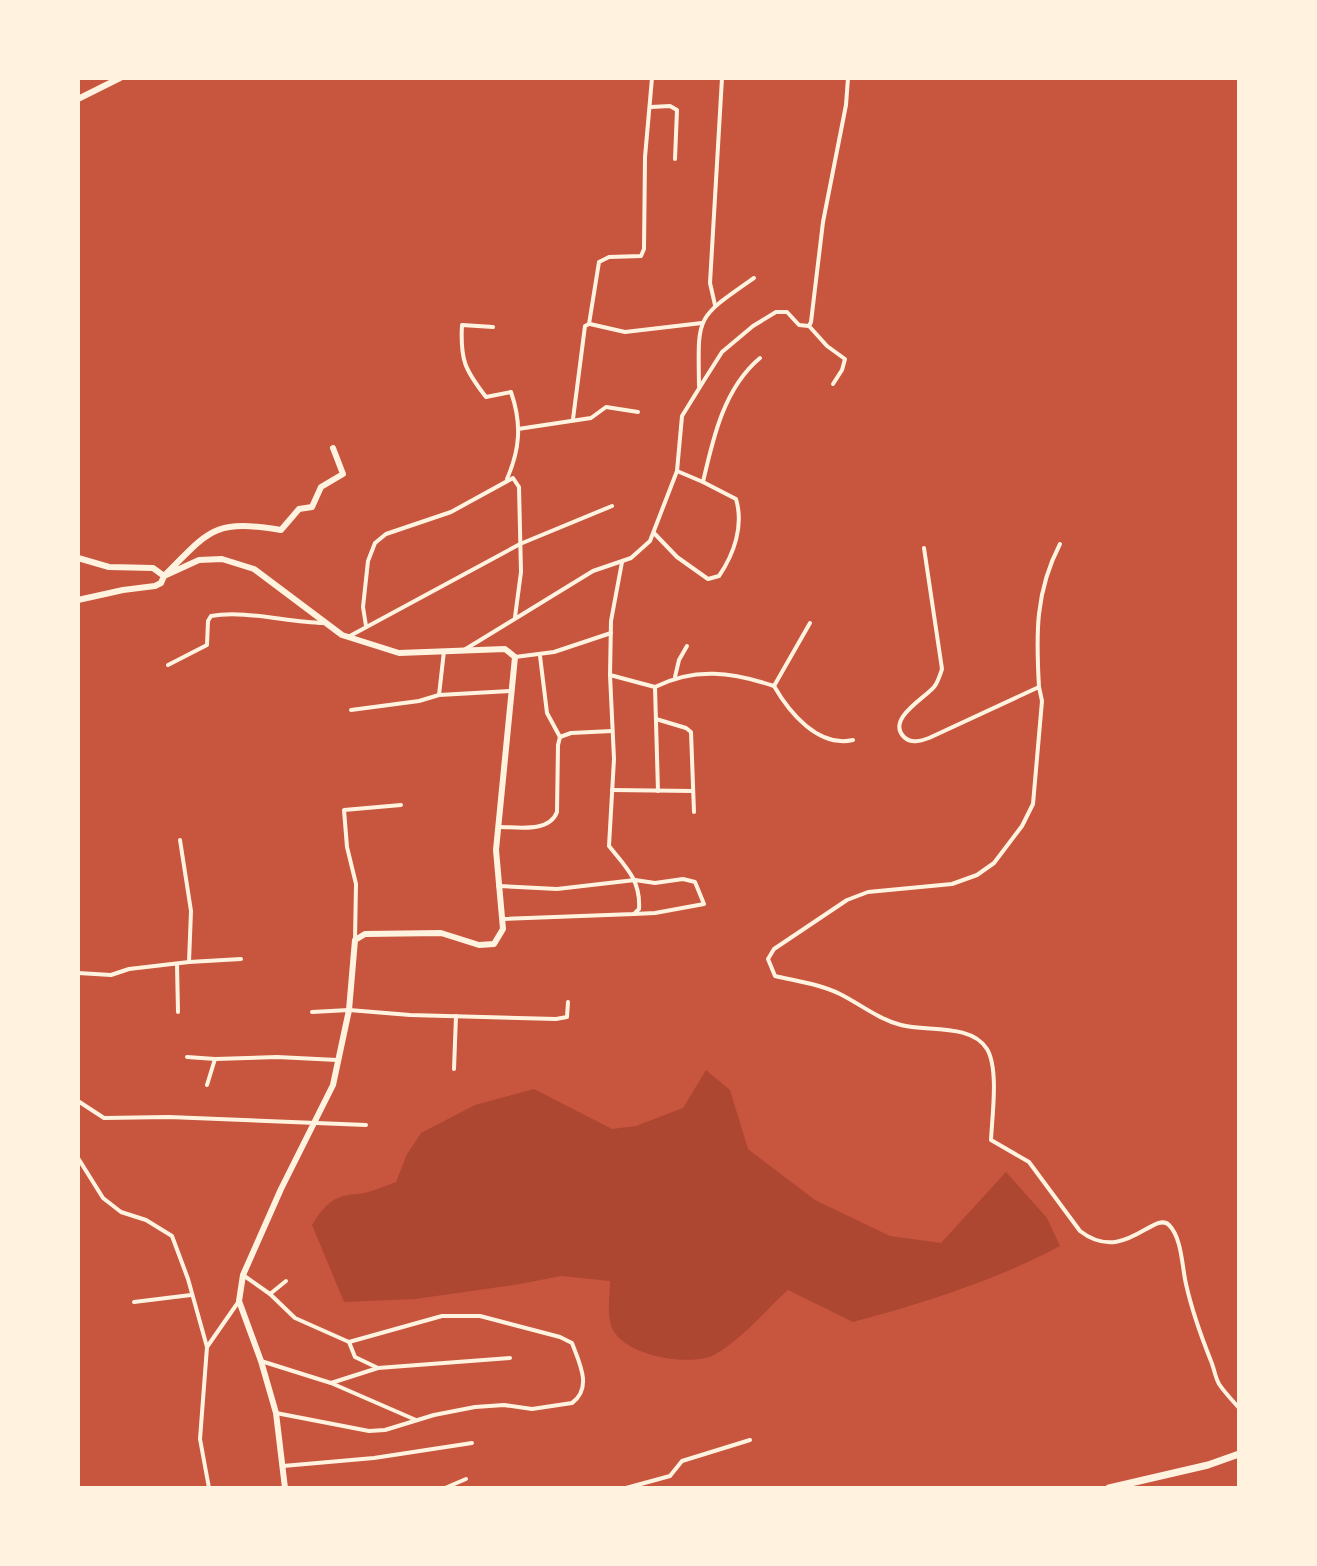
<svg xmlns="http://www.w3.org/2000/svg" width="1317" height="1566" font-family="'Noto Serif',serif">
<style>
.green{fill:#ae4732}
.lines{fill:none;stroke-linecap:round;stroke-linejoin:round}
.minor{stroke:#fff3e0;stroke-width:4}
.tertiary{stroke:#fff3e0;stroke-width:6}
.secondary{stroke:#fff3e0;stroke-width:6}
.primary{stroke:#fff3e0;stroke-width:7}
</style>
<rect width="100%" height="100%" fill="#c8553d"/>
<path class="green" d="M 706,1070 L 730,1090 L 748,1149 L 815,1200 L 890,1236 L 941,1243 L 1006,1172 L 1047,1218 L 1060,1246 C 994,1281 924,1303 853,1322 L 788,1290 C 766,1310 740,1341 714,1355 C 688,1367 627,1356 613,1330 C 606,1317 610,1295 610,1281 L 561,1276 L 520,1284 L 415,1299 L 344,1302 L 312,1225 C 325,1204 334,1195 358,1194 C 370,1193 385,1186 396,1182 L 407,1154 L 421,1133 L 475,1105 L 534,1089 L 612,1129 L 636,1126 L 683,1108 Z"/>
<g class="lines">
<g class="minor">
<path d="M 651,107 L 670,106 L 677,110 L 675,159"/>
<path d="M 715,305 L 710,283 L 722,78"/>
<path d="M 590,324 L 625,332 L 702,323"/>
<path d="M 809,326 L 827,346 L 845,359 L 842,370 L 833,384"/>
<path d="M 493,327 L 462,325 C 460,360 465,370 486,397 L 511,392 C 522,424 520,449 507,479"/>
<path d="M 699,386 C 698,315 695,319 754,278"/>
<path d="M 573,419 L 585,326 L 589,324 L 599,262 L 609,257 L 641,256 L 644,249 L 645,157 L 652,78"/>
<path d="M 518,429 L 591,418 L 606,407 L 638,412"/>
<path d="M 677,471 L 703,482"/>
<path d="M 654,533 L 677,557 L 708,579 L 719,576 C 734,554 744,526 736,499 L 703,482 C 713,438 724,388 760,358"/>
<path d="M 924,548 L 942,669 C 940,675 938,682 934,687 C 925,698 886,719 904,737 C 911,744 921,741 929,738 L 1039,687 L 1042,701 L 1033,804 L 1022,826 L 994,863 L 977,875 L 952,884 L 868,892 L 847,900 L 774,949 L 768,959 L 775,976 C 796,981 820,984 840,994 C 860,1004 878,1019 901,1025 C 926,1032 971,1023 987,1049 C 999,1069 992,1117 991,1140 L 1029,1162 L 1080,1231 C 1124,1265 1154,1210 1169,1225 C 1182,1238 1182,1267 1186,1284 C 1192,1311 1201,1336 1211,1361 C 1214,1368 1215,1377 1219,1384 C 1225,1393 1233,1401 1239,1408"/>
<path d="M 366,626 L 363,607 L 368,561 L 375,543 L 386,534 L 451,512 L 513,478 L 519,487 L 521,572 L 515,617"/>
<path d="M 348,637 L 520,544 L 612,506"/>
<path d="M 464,650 L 593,571 L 631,558 L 650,541 L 677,471 L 682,416 L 703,382 L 722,352 L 753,326 L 776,312 L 787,312 L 799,325 L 809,326 L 811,322 L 823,222 L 846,105 L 848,78"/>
<path d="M 444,651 L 439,695 L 512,691"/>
<path d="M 540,656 L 547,713 L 560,737"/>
<path d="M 515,657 L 554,652 L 611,633"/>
<path d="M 168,665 L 207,645 L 208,621 L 211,616 C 244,610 287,622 323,623"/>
<path d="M 610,675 L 655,687 C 695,667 732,672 774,686 C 789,712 818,748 853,740"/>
<path d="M 675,677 L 679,660 L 687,646"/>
<path d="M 774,686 L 810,623"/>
<path d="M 655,687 L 658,791"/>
<path d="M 1039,687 C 1036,635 1035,592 1060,544"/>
<path d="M 351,710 L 419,701 L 439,695"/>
<path d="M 656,719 L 686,728 L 691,732 L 694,812"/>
<path d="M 612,790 L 693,791"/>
<path d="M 499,827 C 518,827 549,833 557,812 L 558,745 L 560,737 L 571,733 L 612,731"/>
<path d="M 180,840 L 191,911 L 189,962"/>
<path d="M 498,886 L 557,889 L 635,880 L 655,883 L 683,879 L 695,882 L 704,904 L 655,913 L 634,914"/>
<path d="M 502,919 L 634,914 L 639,909 C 641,880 625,866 609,846 L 614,759 L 610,675 L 611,621 L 622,562"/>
<path d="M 355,940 L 356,884 L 347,847 L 344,810 L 401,805"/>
<path d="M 177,964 L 178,1012"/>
<path d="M 78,973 L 111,975 L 129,969 L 189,962 L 241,959"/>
<path d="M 312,1012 L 349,1010 L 410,1015 L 556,1019 L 567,1017 L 568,1002"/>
<path d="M 187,1057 L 215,1059"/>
<path d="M 454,1069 L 456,1016"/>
<path d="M 207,1085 L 215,1059 L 277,1057 L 337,1060"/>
<path d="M 78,1101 L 104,1118 L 169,1117 L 366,1125"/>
<path d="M 78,1158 L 103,1198 L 121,1212 L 146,1220 L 172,1236 L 188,1279 L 207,1347 L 200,1439 L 209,1488"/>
<path d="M 243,1275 L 270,1294 L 295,1318 L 349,1342 L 442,1316 L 480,1316 L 560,1337 L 572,1343 C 579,1362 593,1388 572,1403 L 532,1409 L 504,1405 L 475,1407 L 434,1415 L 385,1430 L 369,1431 L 276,1413"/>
<path d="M 270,1294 L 286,1281"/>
<path d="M 134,1302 L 191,1295"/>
<path d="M 349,1342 L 355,1357 L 378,1368"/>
<path d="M 207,1347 L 239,1301"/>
<path d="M 261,1361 L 331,1383 L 416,1420"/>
<path d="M 331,1383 L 378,1368 L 510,1358"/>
<path d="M 283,1466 L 374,1458 L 472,1443"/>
<path d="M 445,1488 L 466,1479"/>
<path d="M 626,1488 L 670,1476 L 682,1461 L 750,1440"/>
</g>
<path class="tertiary" d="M 285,1488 L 276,1413 L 261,1361 L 239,1301 L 243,1275 L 281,1189 L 333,1085 L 349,1010 L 355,940 L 365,934 L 441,933 L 479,945 L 494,944 L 503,929 L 496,850 L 515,657 L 505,649 L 399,653 L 342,635 L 254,569 L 222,559 L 199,560 L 164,576 C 210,530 213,519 281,530 L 299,509 L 312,507 L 321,487 L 343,474 L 333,448"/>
<g class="secondary">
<path d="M 78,99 L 120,78"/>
<path d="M 78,558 L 109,567 L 153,568 L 164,576 L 161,583 L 155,586 L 123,590 L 78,600"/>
</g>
<path class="primary" d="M 1109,1488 L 1208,1465 L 1239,1454"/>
</g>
<rect width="1317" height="1566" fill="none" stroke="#fff3e0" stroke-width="160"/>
</svg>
